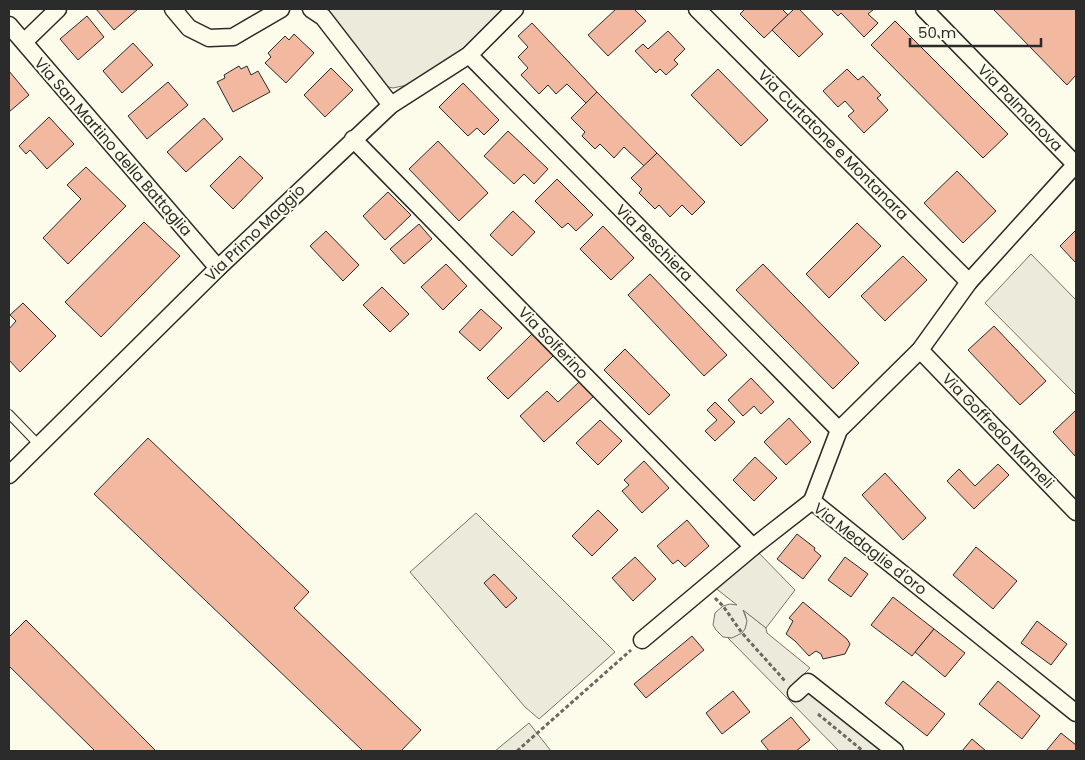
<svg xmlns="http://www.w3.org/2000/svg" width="1085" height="760" font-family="Poppins,sans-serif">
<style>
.green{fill:#ecebdb;stroke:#74746e}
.parking{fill:#eceadb;stroke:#74746e}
.building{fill:#f2b8a0;stroke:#2b2b2b}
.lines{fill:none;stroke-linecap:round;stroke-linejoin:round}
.lane-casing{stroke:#2b2b2b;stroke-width:10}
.street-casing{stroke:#2b2b2b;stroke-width:19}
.path{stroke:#6a6964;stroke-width:3;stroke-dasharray:4 2.5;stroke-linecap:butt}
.lane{stroke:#fdfbea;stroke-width:8}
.street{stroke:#fdfbea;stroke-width:16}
.labels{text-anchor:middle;stroke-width:4;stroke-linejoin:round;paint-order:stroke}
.street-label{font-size:15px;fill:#2b2b2b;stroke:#fdfbea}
</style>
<rect width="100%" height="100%" fill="#fdfbea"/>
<g class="green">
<path d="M 328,9 L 502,9 L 459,52 L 407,85 L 393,88 L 381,85 Z"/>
<path d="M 1031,254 L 1076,300 L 1076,395 L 985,303 Z"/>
<path d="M 476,513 L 615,652 L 539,719 L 525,707 L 410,572 Z"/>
<path d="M 742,609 L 766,628 L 767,633 L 810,668 L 799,679 L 889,751 L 839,751 L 727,637 L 729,638 L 745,629 C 747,620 747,616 742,609 Z"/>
<path d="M 529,723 L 551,751 L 495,751 Z"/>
</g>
<path class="parking" d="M 753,547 L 795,590 L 766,628 L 743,610 L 747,621 L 745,629 L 742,633 L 732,638 L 723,637 L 716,630 L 713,625 L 715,613 L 723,606 L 730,604 L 737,605 L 709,583 Z"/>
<g class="building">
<path d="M 96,9 L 138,9 L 114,30 Z"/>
<path d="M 616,9 L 634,9 L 646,21 L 608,56 L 588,35 Z"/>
<path d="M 745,9 L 782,9 L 788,15 L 764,38 L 740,14 Z"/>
<path d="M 794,9 L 799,9 L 823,34 L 799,57 L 772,30 Z"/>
<path d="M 831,9 L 874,9 L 868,14 L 878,23 L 864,37 L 841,13 L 838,16 Z"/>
<path d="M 993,9 L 1076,9 L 1076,75 L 1067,85 Z"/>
<path d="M 87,16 L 104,37 L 78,60 L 60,39 Z"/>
<path d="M 895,21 L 1008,134 L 983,158 L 871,45 Z"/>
<path d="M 532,23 L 597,92 L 586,103 L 567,84 L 556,94 L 548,85 L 539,94 L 521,75 L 528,68 L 518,57 L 528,47 L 518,36 Z"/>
<path d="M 668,31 L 685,49 L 674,60 L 678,64 L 666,75 L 660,69 L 656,73 L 635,51 L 643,44 L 648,49 Z"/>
<path d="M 294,34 L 314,53 L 286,83 L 265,63 L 271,57 L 268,53 L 285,36 L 289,40 Z"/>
<path d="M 133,43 L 153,65 L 122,93 L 103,71 Z"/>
<path d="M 239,66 L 241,69 L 247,66 L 251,75 L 258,71 L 270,92 L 233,112 L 217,82 L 225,78 L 224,75 Z"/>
<path d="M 331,68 L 353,90 L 325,117 L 304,95 Z"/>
<path d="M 718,69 L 768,120 L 741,146 L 691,95 Z"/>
<path d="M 847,69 L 858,80 L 863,76 L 881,95 L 877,98 L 888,110 L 864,133 L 848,116 L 854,111 L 845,101 L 838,107 L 823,91 Z"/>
<path d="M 9,71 L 29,95 L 9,112 Z"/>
<path d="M 168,82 L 188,105 L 147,139 L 128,116 Z"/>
<path d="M 463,83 L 499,120 L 484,135 L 477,128 L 468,136 L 439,107 Z"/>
<path d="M 597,92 L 657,153 L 644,166 L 624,147 L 614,158 L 600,144 L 595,149 L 582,136 L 585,132 L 571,118 Z"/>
<path d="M 49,117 L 74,144 L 47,169 L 30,150 L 26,154 L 19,146 Z"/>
<path d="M 204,118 L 223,139 L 186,172 L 167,152 Z"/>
<path d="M 508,131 L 548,169 L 534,184 L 524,174 L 514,184 L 484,156 Z"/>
<path d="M 438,141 L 488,193 L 459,221 L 409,169 Z"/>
<path d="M 657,153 L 705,202 L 692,215 L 682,205 L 670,217 L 659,205 L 655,209 L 639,193 L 642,189 L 631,178 Z"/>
<path d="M 240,156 L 263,178 L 233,209 L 210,186 Z"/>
<path d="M 86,167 L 126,206 L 68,264 L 43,238 L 81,199 L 67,185 Z"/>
<path d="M 957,171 L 996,211 L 963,243 L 924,203 Z"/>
<path d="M 557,179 L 593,215 L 576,231 L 568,223 L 562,228 L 535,201 Z"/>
<path d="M 388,192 L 411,215 L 385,240 L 363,216 Z"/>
<path d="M 513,211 L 535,232 L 512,256 L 490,235 Z"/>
<path d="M 144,222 L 180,256 L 101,337 L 65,302 Z"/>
<path d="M 857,223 L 881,246 L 829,298 L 806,274 Z"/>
<path d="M 419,224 L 432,239 L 404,264 L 390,249 Z"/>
<path d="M 603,226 L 634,258 L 611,280 L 580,249 Z"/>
<path d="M 1076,230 L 1076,263 L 1060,246 Z"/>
<path d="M 326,231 L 359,265 L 343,281 L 310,246 Z"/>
<path d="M 903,256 L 927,280 L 885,321 L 861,296 Z"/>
<path d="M 446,264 L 467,286 L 443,310 L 421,287 Z"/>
<path d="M 763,264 L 859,363 L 833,389 L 736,290 Z"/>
<path d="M 650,274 L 727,355 L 704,376 L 628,295 Z"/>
<path d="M 382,287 L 409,314 L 390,332 L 363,305 Z"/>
<path d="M 23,303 L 56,336 L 20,372 L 9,360 L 9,329 L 16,321 L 10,315 Z"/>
<path d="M 481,309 L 502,328 L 480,351 L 459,332 Z"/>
<path d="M 994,326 L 1046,381 L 1020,405 L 968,350 Z"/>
<path d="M 532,334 L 553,356 L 508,399 L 487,378 Z"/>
<path d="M 625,349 L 670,395 L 649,415 L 604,370 Z"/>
<path d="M 751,378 L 774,402 L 761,414 L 754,406 L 743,416 L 728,400 Z"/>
<path d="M 580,381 L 594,396 L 544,442 L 520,416 L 547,391 L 558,402 Z"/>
<path d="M 715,402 L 735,422 L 715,441 L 705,431 L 717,420 L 707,410 Z"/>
<path d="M 1075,411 L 1076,412 L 1076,457 L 1053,432 Z"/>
<path d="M 789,418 L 811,442 L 786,465 L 764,442 Z"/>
<path d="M 600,420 L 622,441 L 598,465 L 576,443 Z"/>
<path d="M 148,438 L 309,592 L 294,608 L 421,730 L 401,751 L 363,751 L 94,494 Z"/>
<path d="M 755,457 L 777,478 L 754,501 L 733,480 Z"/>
<path d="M 644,461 L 669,488 L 642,513 L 622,491 L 629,485 L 624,480 Z"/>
<path d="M 998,464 L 1009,475 L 974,509 L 947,481 L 959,469 L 975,486 Z"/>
<path d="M 885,473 L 926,518 L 903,540 L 862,495 Z"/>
<path d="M 598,510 L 618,530 L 592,556 L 572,536 Z"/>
<path d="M 687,520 L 709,546 L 685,567 L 678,560 L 673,564 L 657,546 Z"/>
<path d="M 797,534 L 815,548 L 814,550 L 821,556 L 803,579 L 777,559 Z"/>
<path d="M 976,547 L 1017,581 L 993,609 L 953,575 Z"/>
<path d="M 635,557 L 656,579 L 633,601 L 612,578 Z"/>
<path d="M 845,557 L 868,574 L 851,597 L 828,580 Z"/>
<path d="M 494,574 L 517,598 L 506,608 L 484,583 Z"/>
<path d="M 893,597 L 934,629 L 912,656 L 871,625 Z"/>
<path d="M 803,602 L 847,639 L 850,644 L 845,654 L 823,659 L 821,654 L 816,651 L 809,656 L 795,641 L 786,634 L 793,621 L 789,618 Z"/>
<path d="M 26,620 L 156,751 L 95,751 L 9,666 L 9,637 Z"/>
<path d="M 1037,621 L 1067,644 L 1051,665 L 1021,643 Z"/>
<path d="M 934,629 L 965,653 L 945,677 L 915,652 Z"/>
<path d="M 692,636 L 704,650 L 646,698 L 634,684 Z"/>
<path d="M 903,681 L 945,714 L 927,736 L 885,703 Z"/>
<path d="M 998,681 L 1040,716 L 1022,739 L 979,704 Z"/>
<path d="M 733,691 L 750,712 L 722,734 L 706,713 Z"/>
<path d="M 791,717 L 810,740 L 796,751 L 769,751 L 761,741 Z"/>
<path d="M 1061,733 L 1076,745 L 1076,751 L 1046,751 Z"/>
<path d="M 972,739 L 986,751 L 962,751 Z"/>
</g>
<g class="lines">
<defs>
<path id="lane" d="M 9,414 L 39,445"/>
<g id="street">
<path d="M 173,9 L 189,28 L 209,38 L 233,37 L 281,9"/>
<path d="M 311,9 L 323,17 L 391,105"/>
<path d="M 697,9 L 969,282"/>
<path d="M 924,9 L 1076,165"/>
<path d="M 9,25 L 218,268"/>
<path d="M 24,42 L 58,9"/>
<path d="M 469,55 L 839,430"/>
<path d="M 353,139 L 753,547"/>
<path d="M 920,350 L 1076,512"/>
<path d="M 9,475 L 218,268 L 391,105 L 469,55 L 515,9"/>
<path d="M 812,501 L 839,430 L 920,350 L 969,282 L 1076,164"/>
<path d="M 642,640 L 753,547 L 812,501 L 1076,713"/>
<path d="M 796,693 L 808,682 L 895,751"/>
</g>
</defs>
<use href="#lane" class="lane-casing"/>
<use href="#street" class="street-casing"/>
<g class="path">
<path d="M 715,598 L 723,606 L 742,633 L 785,681"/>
<path d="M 818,714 L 863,751"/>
<path d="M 517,751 L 631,650"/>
</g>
<use href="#lane" class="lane"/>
<use href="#street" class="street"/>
</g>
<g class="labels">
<g class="street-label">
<text transform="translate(1020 108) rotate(46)" y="5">Via Palmanova</text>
<text transform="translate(833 145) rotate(45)" y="5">Via Curtatone e Montanara</text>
<text transform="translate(113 147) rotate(49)" y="5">Via San Martino della Battaglia</text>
<text transform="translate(255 233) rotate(-44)" y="5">Via Primo Maggio</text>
<text transform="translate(654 243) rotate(45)" y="5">Via Peschiera</text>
<text transform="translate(553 343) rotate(46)" y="5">Via Solferino</text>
<text transform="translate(998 431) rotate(46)" y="5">Via Goffredo Mameli</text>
<text transform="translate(870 549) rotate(38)" y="5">Via Medaglie d'oro</text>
</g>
</g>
<rect width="1085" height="760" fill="none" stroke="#2b2b2b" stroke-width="20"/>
<path d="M910 38v8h131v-8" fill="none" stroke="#2b2b2b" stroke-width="2.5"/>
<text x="918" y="38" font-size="15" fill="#2b2b2b" stroke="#fdfbea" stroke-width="4" paint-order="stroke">50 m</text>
</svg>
